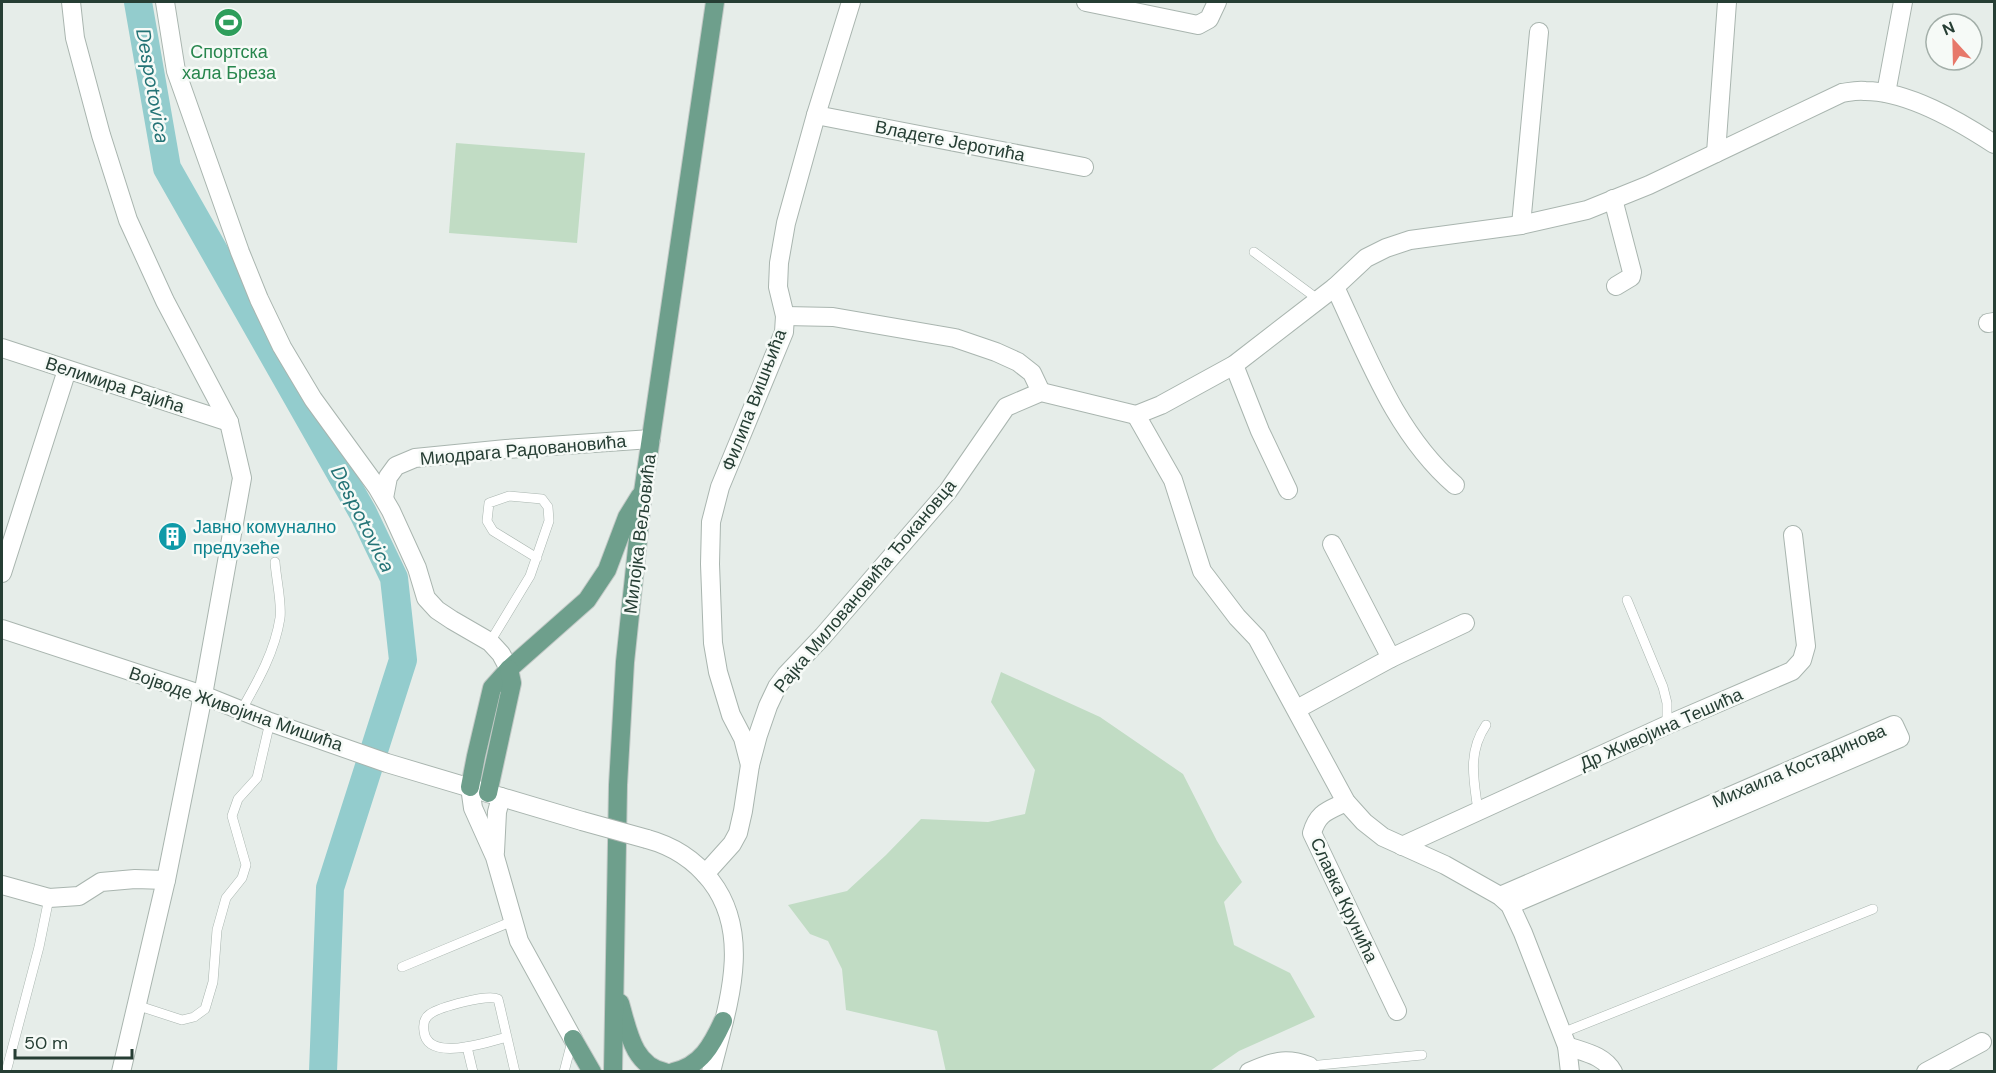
<svg xmlns="http://www.w3.org/2000/svg" width="1996" height="1073" font-family="'DM Sans',sans-serif">
<style>
.green{fill:#c1dcc4}
.lines{fill:none;stroke-linecap:round;stroke-linejoin:round}
.river{stroke:#93cccd;stroke-width:28}
.service-casing{stroke:#a9b5af;stroke-width:10}
.minor-casing{stroke:#a9b5af;stroke-width:20}
.tertiary-casing{stroke:#a9b5af;stroke-width:20}
.primary-casing{stroke:#c2c9c6;stroke-width:20}
.service{stroke:#fff;stroke-width:9}
.minor{stroke:#fff;stroke-width:18}
.tertiary{stroke:#fff;stroke-width:18}
.primary{stroke:#6e9f8c;stroke-width:18}
.tertiary-bridge-casing{stroke:#a9b5af;stroke-width:20;stroke-linecap:butt}
.tertiary-bridge{stroke:#fff;stroke-width:18}
.labels{text-anchor:middle;stroke-width:5;stroke-linejoin:round;paint-order:stroke}
.leisure-label{font-size:18px;fill:#27864d;stroke:#f6faf7}
.street-label{font-size:18px;fill:#263e34;stroke:#f6faf7}
.culture-label{font-size:18px;fill:#0d838f;stroke:#f6faf7;text-anchor:start}
.water-label{font-size:20px;font-style:italic;fill:#247376;stroke:#f6faf7}
</style>
<rect width="100%" height="100%" fill="#e6ede9"/>
<g class="green">
<path d="M 456,143 L 585,153 L 577,243 L 449,233 Z"/>
<path d="M 1001,672 L 1100,717 L 1183,774 L 1217,841 L 1242,882 L 1224,902 L 1234,945 L 1290,973 L 1315,1017 L 1239,1051 L 1210,1071 L 946,1072 L 937,1031 L 846,1010 L 842,969 L 828,941 L 810,934 L 788,905 L 847,891 L 886,855 L 921,819 L 988,822 L 1025,814 L 1035,770 L 991,702 Z"/>
</g>
<g class="lines">
<path class="river" d="M 138,2 L 167,168 L 363,513 L 394,578 L 403,660 L 330,888 L 323,1072"/>
<defs>
<g id="service">
<path d="M 1254,252 L 1319,300"/>
<path d="M 1627,600 L 1663,687 L 1667,703 L 1667,725"/>
<path d="M 490,642 L 530,576 L 549,521 L 548,507 L 542,499 L 509,496 L 489,503 L 487,521 L 493,531 L 537,558"/>
<path d="M 242,709 C 258,681 275,651 280,618 C 282,603 276,578 275,562"/>
<path d="M 1478,811 C 1474,780 1467,753 1486,725"/>
<path d="M 402,967 L 513,921"/>
<path d="M 136,1005 L 182,1020 L 194,1017 L 205,1009 L 213,982 L 217,930 L 226,898 L 242,878 L 246,865 L 232,816 L 238,799 L 257,778 L 270,722"/>
<path d="M 1562,1033 L 1873,909"/>
<path d="M 507,1037 C 488,1042 427,1063 424,1031 C 423,1024 424,1018 430,1014 C 440,1007 487,994 498,999 L 500,1007 L 515,1072"/>
<path d="M 467,1047 L 473,1072"/>
<path d="M 1309,1066 L 1422,1055"/>
<path d="M 6,1072 L 39,947 L 49,898"/>
<path d="M 564,1072 L 572,1041"/>
</g>
<g id="minor">
<path d="M 71,2 L 75,38 L 101,135 L 128,220 L 165,301 L 229,422 L 242,478 L 203,695"/>
<path d="M 165,2 L 176,71 L 240,252 L 259,299 L 282,347 L 313,399 L 377,487 L 391,511 L 417,568 L 426,598 L 437,610 L 452,620 L 490,642 L 501,654 L 509,669"/>
<path d="M 1086,2 L 1198,25 L 1209,19 L 1217,2"/>
<path d="M 1886,93 L 1903,2"/>
<path d="M 816,115 L 1084,167"/>
<path d="M 1716,153 L 1727,2"/>
<path d="M 1613,199 L 1632,272 L 1631,277 L 1616,286"/>
<path d="M 1521,225 L 1539,32"/>
<path d="M 1335,287 C 1368,357 1396,434 1455,485"/>
<path d="M 785,316 L 833,317 L 955,338 L 996,352 L 1018,362 L 1032,373 L 1041,392"/>
<path d="M 1988,323 L 1994,322"/>
<path d="M 2,348 L 229,422"/>
<path d="M 1234,365 L 1260,431 L 1288,490"/>
<path d="M 1136,415 L 1173,480 L 1202,571 L 1237,617 L 1257,638 L 1346,802 L 1364,822 L 1383,837 L 1445,865 L 1500,896 L 1510,905 L 1523,933 L 1567,1046 L 1570,1072"/>
<path d="M 384,498 L 388,477 L 396,466 L 415,458 L 506,449 L 651,439"/>
<path d="M 1332,544 L 1391,658"/>
<path d="M 2,573 L 67,370"/>
<path d="M 1297,709 L 1391,658 L 1465,623"/>
<path d="M 750,765 L 743,738 L 731,715 L 718,672 L 713,643 L 710,564 L 711,522 L 720,487 L 784,332 L 785,316 L 778,287 L 779,263 L 786,223 L 816,115 L 851,2"/>
<path d="M 470,787 L 473,808 L 495,857 L 519,941 L 573,1039"/>
<path d="M 1346,802 C 1328,811 1318,812 1312,833 L 1397,1011"/>
<path d="M 1402,846 L 1667,725 L 1792,671 L 1802,660 L 1806,646 L 1793,535"/>
<path d="M 495,852 L 497,812 L 501,797"/>
<path d="M 2,885 L 49,898 L 79,896 L 101,882 L 135,879 L 166,880"/>
<path d="M 1500,896 L 1894,725 L 1900,738 L 1510,905"/>
<path d="M 1567,1046 C 1583,1052 1604,1055 1613,1072"/>
<path d="M 1249,1072 C 1272,1062 1285,1057 1309,1066 L 1310,1072"/>
<path d="M 1926,1072 L 1982,1042"/>
</g>
<g id="tertiary">
<path d="M 2,629 L 203,695 L 270,722 L 387,763 L 582,821"/>
<path d="M 647,839 C 673,846 694,859 711,881 C 754,937 726,1010 711,1072"/>
<path d="M 705,874 L 732,844 L 738,833 L 743,811 L 750,765 L 758,735 L 768,706 L 777,687 L 786,675 L 823,636 L 948,491 L 1006,407 L 1041,392 L 1136,415 L 1161,405 L 1234,365 L 1335,287 L 1366,258 L 1386,248 L 1410,240 L 1521,225 L 1587,210 L 1649,185 L 1842,93 C 1849,92 1857,90 1865,91 C 1908,91 1959,121 1994,144"/>
<path d="M 121,1072 L 166,880 L 203,695"/>
</g>
<g id="primary">
<path d="M 470,787 L 476,756 L 492,688 L 509,669 L 587,600 L 607,570 L 627,517 L 640,496"/>
<path d="M 488,793 L 512,683 L 509,669"/>
<path d="M 620,1003 C 628,1030 633,1066 665,1072"/>
<path d="M 573,1039 L 592,1072"/>
<path d="M 613,1072 L 618,785 L 625,662 L 643,492 L 715,2"/>
<path d="M 673,1072 C 701,1066 712,1045 723,1021"/>
</g>
</defs>
<use href="#service" class="service-casing"/>
<use href="#minor" class="minor-casing"/>
<use href="#tertiary" class="tertiary-casing"/>
<use href="#primary" class="primary-casing"/>
<use href="#service" class="service"/>
<use href="#minor" class="minor"/>
<use href="#tertiary" class="tertiary"/>
<use href="#primary" class="primary"/>
<defs>
<path id="tertiary-bridge" d="M 582,821 L 647,839"/>
</defs>
<use href="#tertiary-bridge" class="tertiary-bridge-casing"/>
<use href="#tertiary-bridge" class="tertiary-bridge"/>
</g>
<defs>
<symbol id="stadium-disc" viewBox="-11 -11 22 22"><circle r="9.5" fill="#2e9e5b" stroke="#f6faf7"/><path d="M0-5a6.5 5 0 1 0 0 10a6.5 5 0 1 0 0-10ZM-3.5-1.8h7v3.6h-7Z" fill="#fff"/></symbol>
<symbol id="building-disc" viewBox="-11 -11 22 22"><circle r="9.5" fill="#0f9aa8" stroke="#f6faf7"/><path d="M-4-6H4V6H1V3H-1V6H-4ZM-2.5-4.3h1.7v1.8h-1.7ZM.8-4.3h1.7v1.8H.8ZM-2.5-1h1.7V.8h-1.7ZM.8-1h1.7V.8H.8Z" fill="#fff"/></symbol>
</defs>
<g fill-rule="evenodd">
<use href="#stadium-disc" x="212" y="6" width="33" height="33"/>
<use href="#building-disc" x="156" y="520" width="33" height="33"/>
</g>
<g class="labels">
<g class="leisure-label">
<text x="229" y="58">Спортска<tspan x="229" dy="21">хала Бреза</tspan></text>
</g>
<g class="street-label">
<text transform="translate(950 141) rotate(11)" y="6">Владете Јеротића</text>
<text transform="translate(115 385) rotate(18)" y="6">Велимира Рајића</text>
<text transform="translate(754 400) rotate(-69)" y="6">Филипа Вишњића</text>
<text transform="translate(523 450) rotate(-5)" y="6">Миодрага Радовановића</text>
<text transform="translate(640 534) rotate(-83)" y="6">Милојка Вељовића</text>
<text transform="translate(865 586) rotate(-50)" y="6">Рајка Миловановића Ђокановца</text>
<text transform="translate(236 709) rotate(19)" y="6">Војводе Живојина Мишића</text>
<text transform="translate(1661 729) rotate(-24)" y="6">Др Живојина Тешића</text>
<text transform="translate(1799 766) rotate(-23)" y="6">Михаила Костадинова</text>
<text transform="translate(1344 900) rotate(65)" y="6">Славка Крунића</text>
</g>
<g class="culture-label">
<text x="193" y="533">Јавно комунално<tspan x="193" dy="21">предузеће</tspan></text>
</g>
<g class="water-label">
<text transform="translate(153 86) rotate(80)" y="7">Despotovica</text>
<text transform="translate(363 519) rotate(63)" y="7">Despotovica</text>
</g>
</g>
<rect width="1996" height="1073" fill="none" stroke="#263e34" stroke-width="6"/>
<g transform="translate(1954 42) rotate(338)"><circle r="28" fill="#f6faf7" stroke="#a3afa9" stroke-width="1.5"/>
<path d="M0-4.5L10 22L0 15L-10 22Z" fill="#e7786a"/>
<text y="-9" font-size="16" font-weight="bold" text-anchor="middle" fill="#263e34">N</text>
</g>
<path d="M15 1049v9h117v-9" fill="none" stroke="#263e34" stroke-width="3"/>
<text x="24" y="1049" font-size="18" fill="#263e34" stroke="#f6faf7" stroke-width="4.5" paint-order="stroke">50 m</text>
</svg>
